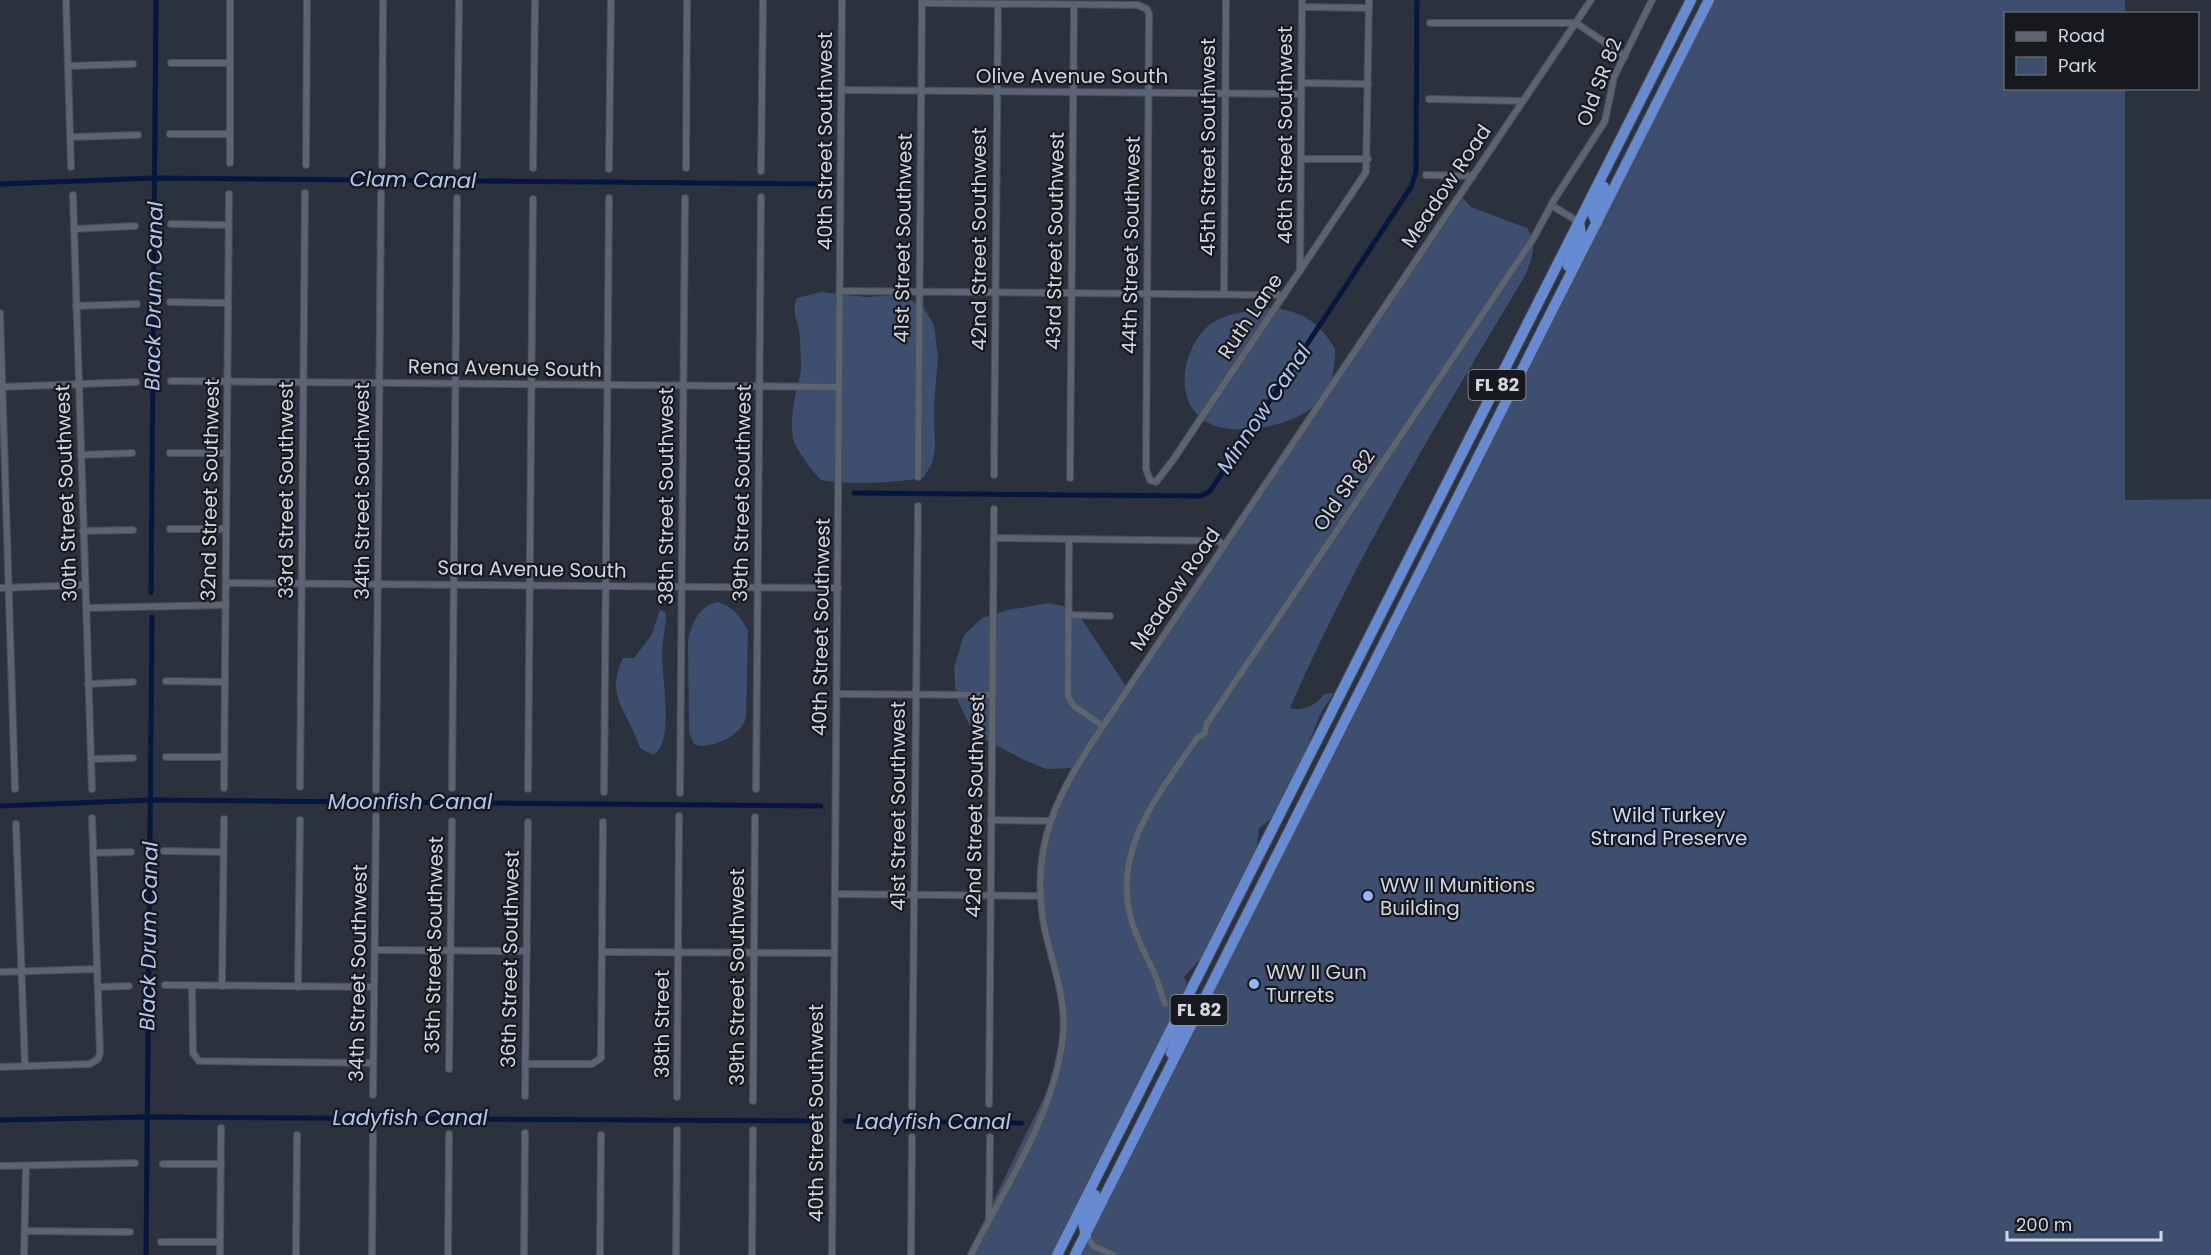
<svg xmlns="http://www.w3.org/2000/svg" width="2211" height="1255" font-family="Poppins,sans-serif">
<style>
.green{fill:#3e4e6e}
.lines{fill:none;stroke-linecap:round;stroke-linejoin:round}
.canal{stroke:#06173f;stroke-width:5}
.minor-casing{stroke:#494e58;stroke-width:8}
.trunk-casing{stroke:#494e58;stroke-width:12}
.minor{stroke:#5c6371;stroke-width:6}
.trunk{stroke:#678bd2;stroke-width:10}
.poi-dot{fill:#93b7fd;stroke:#17191f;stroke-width:2}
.labels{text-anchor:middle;stroke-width:4.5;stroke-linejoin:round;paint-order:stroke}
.shield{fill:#17191f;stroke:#9a9da5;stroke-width:1.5}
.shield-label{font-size:18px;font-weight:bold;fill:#d2d6de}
.street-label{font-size:20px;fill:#d2d6de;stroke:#17191f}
.park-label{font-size:20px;fill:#cbdaf8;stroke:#17191f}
.poi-label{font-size:20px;fill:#d2d6de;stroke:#17191f;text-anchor:start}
.water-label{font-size:21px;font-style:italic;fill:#b1c8f3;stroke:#17191f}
</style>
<rect width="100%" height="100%" fill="#2b323e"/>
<g class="green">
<path d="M 1712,0 L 2125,0 L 2125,13 L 2006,14 L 2006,88 L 2125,89 L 2125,500 L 2211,499 L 2211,1255 L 1079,1255 Z"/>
<path d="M 1463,198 L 1471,207 L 1527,228 C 1538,244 1532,258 1526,274 C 1441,416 1356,556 1290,708 C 1302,712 1317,705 1324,694 L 1333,693 C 1330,701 1324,706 1321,713 C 1306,746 1291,809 1259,828 L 1256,854 L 1202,957 L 1184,977 L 1189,988 L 1054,1255 L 967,1255 L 1046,1093 L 1060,1052 L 1063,1005 L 1052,952 L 1038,908 L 1038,865 L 1042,837 L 1072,768 L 1047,769 L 1026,761 L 988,741 L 970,726 L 956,697 L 954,668 L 964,635 L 982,618 L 1008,610 L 1049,603 L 1067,607 L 1081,618 L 1127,688 Z"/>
<path d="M 821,292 L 866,297 L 902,295 L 924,308 L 934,325 L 938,358 L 934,405 L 935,450 L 932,463 L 924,477 C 902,483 844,485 821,480 C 814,473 794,447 793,438 C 790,418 794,399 799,380 C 803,368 800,351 800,338 C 800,323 790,314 797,298 Z"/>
<path d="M 1260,308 C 1295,307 1318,319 1335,349 C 1335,367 1333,382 1323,397 C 1303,425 1234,440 1205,421 C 1171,399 1184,343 1212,323 C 1225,314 1245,312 1260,308 Z"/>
<path d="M 717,602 C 732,605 741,617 748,631 L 746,717 C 742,735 717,746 700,746 L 694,744 L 689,732 L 688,640 C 692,622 699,607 717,602 Z"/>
<path d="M 660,610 L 666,613 C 666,627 662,641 662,655 C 662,678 675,743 653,755 L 640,748 C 629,711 604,698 623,658 L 634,658 L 651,636 Z"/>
</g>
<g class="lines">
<g class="canal">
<path d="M 0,184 L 155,178 L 826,184"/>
<path d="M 854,493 L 1201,496 L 1210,491 L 1411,187 L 1416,172 L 1417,0"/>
<path d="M 151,593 L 156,0"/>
<path d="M 0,806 L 151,800 L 821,806"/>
<path d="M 0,1120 L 146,1117 L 821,1121"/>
<path d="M 845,1121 L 1022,1123"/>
<path d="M 146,1255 L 152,617"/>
</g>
<defs>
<g id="minor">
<path d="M 66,0 L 71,167"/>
<path d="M 922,3 L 1138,5 L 1147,9 L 1149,14 L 1146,469 L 1150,480 L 1156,482 L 1173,460 L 1366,172 L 1369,0"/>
<path d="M 1302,7 L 1369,8"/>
<path d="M 1430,23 L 1576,23 L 1625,56"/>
<path d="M 171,63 L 230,63"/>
<path d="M 69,66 L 133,64"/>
<path d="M 1302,83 L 1368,84"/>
<path d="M 842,90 L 1301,94"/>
<path d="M 1429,99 L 1523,101"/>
<path d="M 170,134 L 230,134"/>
<path d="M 71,137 L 138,135"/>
<path d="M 1301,159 L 1368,159"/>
<path d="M 230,163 L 230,0"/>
<path d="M 306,165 L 307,0"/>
<path d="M 382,165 L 383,0"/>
<path d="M 457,166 L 459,0"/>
<path d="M 533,168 L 535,0"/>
<path d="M 686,168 L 687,0"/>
<path d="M 609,169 L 611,0"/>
<path d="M 761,171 L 763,0"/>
<path d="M 1426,175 L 1473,176"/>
<path d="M 73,195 L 92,789"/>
<path d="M 1551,205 L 1579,222"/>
<path d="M 171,224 L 229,225"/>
<path d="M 74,229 L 135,226"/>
<path d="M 1300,271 L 1302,0"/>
<path d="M 840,291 L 1284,295"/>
<path d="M 1224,294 L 1226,0"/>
<path d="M 170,302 L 228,303"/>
<path d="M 76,306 L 137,304"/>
<path d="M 0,313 L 15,789"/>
<path d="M 171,381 L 839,387"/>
<path d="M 1,387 L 136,382"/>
<path d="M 170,453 L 227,453"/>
<path d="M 81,455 L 132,453"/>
<path d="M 994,475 L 998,4"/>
<path d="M 918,477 L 922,0"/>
<path d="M 1070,478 L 1074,5"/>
<path d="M 170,529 L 226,529"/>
<path d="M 83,531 L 133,530"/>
<path d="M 994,538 L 1219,541 L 1224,547"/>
<path d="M 1069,539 L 1068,697 L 1074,706 L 1103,726"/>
<path d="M 226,583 L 838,588"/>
<path d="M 0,588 L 85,585"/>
<path d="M 86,608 L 226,605"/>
<path d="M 1069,615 L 1110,616"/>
<path d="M 166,681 L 225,682"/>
<path d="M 88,684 L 133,682"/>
<path d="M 837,694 L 993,695"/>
<path d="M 166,757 L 224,757"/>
<path d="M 91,759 L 133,758"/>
<path d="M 300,787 L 305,193"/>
<path d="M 224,788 L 229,194"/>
<path d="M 452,788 L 457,198"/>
<path d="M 528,789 L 533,199"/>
<path d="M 756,789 L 761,197"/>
<path d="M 376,790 L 381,193"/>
<path d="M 604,792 L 609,198"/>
<path d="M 680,793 L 685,198"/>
<path d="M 991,820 L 1050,821"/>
<path d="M 16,824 L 25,1066"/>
<path d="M 164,851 L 223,852"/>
<path d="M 93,853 L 131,852"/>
<path d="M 835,894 L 1041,896"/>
<path d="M 375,950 L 527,951"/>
<path d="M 603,952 L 834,953"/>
<path d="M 0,972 L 97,969"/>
<path d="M 165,985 L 374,987"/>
<path d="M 192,986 L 193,1053 L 199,1061 L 373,1063"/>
<path d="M 222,986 L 224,819"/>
<path d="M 98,987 L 129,986"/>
<path d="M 298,987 L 300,820"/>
<path d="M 1165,1004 C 1161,994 1159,983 1154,973 C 1147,956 1137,940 1132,922 C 1110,850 1160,793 1197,738 L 1205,733 L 1206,725 L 1533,239 L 1554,200 L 1605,121 L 1614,77 L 1652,0"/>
<path d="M 525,1064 L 592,1064 L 601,1058 L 603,822"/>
<path d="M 0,1067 L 90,1064 L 98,1059 L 100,1053 L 92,818"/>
<path d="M 449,1069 L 452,821"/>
<path d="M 373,1095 L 376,816"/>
<path d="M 525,1096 L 528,822"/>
<path d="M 677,1097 L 679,816"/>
<path d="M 753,1101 L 755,817"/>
<path d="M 989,1104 L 994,509"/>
<path d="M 912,1107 L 918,506"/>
<path d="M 163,1164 L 221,1164"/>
<path d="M 0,1166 L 135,1163"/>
<path d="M 989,1217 L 990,1137"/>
<path d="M 25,1231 L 130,1232"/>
<path d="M 1086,1235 L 1093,1246 L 1113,1255"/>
<path d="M 161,1242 L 220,1242"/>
<path d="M 24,1255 L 26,1166"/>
<path d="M 220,1255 L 221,1128"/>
<path d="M 296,1255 L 297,1135"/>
<path d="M 372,1255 L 373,1132"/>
<path d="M 448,1255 L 449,1134"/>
<path d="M 524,1255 L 525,1133"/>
<path d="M 600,1255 L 601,1135"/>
<path d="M 676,1255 L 677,1130"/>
<path d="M 752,1255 L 753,1130"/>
<path d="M 832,1255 L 842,0"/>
<path d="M 911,1255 L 912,1137"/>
<path d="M 971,1255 C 1005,1187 1055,1113 1063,1037 C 1067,1000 1053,966 1045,930 C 1028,846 1058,793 1103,726 L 1591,0"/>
</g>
<g id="trunk">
<path d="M 1597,223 L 1593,215 L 1604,187"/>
<path d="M 1568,266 L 1581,236 L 1579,222"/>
<path d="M 1171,1053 L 1181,1027 L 1176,1019"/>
<path d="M 1086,1235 L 1083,1222 L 1095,1195"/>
<path d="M 1057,1255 L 1691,0"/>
<path d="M 1075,1255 L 1709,0"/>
</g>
</defs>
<use href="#minor" class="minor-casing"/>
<use href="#trunk" class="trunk-casing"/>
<use href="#minor" class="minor"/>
<use href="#trunk" class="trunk"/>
</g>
<g class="poi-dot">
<circle cx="1368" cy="896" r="6"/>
<circle cx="1254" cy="984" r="6"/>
</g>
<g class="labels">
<g class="shield">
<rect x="1468.5" y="370" width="57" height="30" rx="4.5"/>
<rect x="1170.5" y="995" width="57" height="30" rx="4.5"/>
</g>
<g class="shield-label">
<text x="1497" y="391">FL 82</text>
<text x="1199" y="1016">FL 82</text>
</g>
<g class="street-label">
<text x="1072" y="83">Olive Avenue South</text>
<text transform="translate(1599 82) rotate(-69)" y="7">Old SR 82</text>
<text transform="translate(1285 135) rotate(-90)" y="7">46th Street Southwest</text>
<text transform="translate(825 141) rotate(-90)" y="7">40th Street Southwest</text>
<text transform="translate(1208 147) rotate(-90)" y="7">45th Street Southwest</text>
<text transform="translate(1446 186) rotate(-56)" y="7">Meadow Road</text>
<text transform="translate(903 238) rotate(-89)" y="7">41st Street Southwest</text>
<text transform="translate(979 239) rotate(-90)" y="7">42nd Street Southwest</text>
<text transform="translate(1055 241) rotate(-89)" y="7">43rd Street Southwest</text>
<text transform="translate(1131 245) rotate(-89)" y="7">44th Street Southwest</text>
<text transform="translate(1250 316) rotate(-56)" y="7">Ruth Lane</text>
<text transform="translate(505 368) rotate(1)" y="7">Rena Avenue South</text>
<text transform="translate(210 490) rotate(-89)" y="7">32nd Street Southwest</text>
<text transform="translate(286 490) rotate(-90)" y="7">33rd Street Southwest</text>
<text transform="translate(1344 490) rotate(-56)" y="7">Old SR 82</text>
<text transform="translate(362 491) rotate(-90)" y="7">34th Street Southwest</text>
<text transform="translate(66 493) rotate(-92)" y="7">30th Street Southwest</text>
<text transform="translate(742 493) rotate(-89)" y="7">39th Street Southwest</text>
<text transform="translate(666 496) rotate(-90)" y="7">38th Street Southwest</text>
<text transform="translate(532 569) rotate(1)" y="7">Sara Avenue South</text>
<text transform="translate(1175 589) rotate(-56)" y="7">Meadow Road</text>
<text transform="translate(821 627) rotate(-89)" y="7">40th Street Southwest</text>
<text transform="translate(898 806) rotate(-90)" y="7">41st Street Southwest</text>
<text transform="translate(975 806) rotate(-89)" y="7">42nd Street Southwest</text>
<text transform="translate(434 945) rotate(-89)" y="7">35th Street Southwest</text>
<text transform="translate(510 959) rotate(-89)" y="7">36th Street Southwest</text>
<text transform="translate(358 973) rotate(-89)" y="7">34th Street Southwest</text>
<text transform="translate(737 977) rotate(-90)" y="7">39th Street Southwest</text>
<text transform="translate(662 1024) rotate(-90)" y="7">38th Street</text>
<text transform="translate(816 1113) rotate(-90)" y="7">40th Street Southwest</text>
</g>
<g class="park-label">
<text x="1669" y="822">Wild Turkey<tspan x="1669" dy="23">Strand Preserve</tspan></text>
</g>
<g class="poi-label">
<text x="1380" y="892">WW II Munitions<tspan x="1380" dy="23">Building</tspan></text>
<text x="1266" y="979">WW II Gun<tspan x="1266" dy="23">Turrets</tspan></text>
</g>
<g class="water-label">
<text transform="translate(413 180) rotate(1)" y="7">Clam Canal</text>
<text transform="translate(154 296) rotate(-89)" y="7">Black Drum Canal</text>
<text transform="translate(1264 409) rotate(-56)" y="7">Minnow Canal</text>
<text x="410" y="809">Moonfish Canal</text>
<text transform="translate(149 936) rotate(-89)" y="7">Black Drum Canal</text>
<text x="410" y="1125">Ladyfish Canal</text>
<text x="933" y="1129">Ladyfish Canal</text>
</g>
</g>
<rect x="2004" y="12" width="195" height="78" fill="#17191f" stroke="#62656b" stroke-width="1.5"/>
<rect x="2016" y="32" width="30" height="9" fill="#5c6371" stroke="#62656b" stroke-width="1.5"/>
<text x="2058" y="42" font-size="18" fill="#d2d6de">Road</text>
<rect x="2016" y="57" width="30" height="18" fill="#3e4e6e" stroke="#62656b" stroke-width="1.5"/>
<text x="2058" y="72" font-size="18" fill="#d2d6de">Park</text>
<path d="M2007 1231v9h154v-9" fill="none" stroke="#d2d6de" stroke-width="3"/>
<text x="2016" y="1231" font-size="18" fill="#d2d6de" stroke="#17191f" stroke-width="4.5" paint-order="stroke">200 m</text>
</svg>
